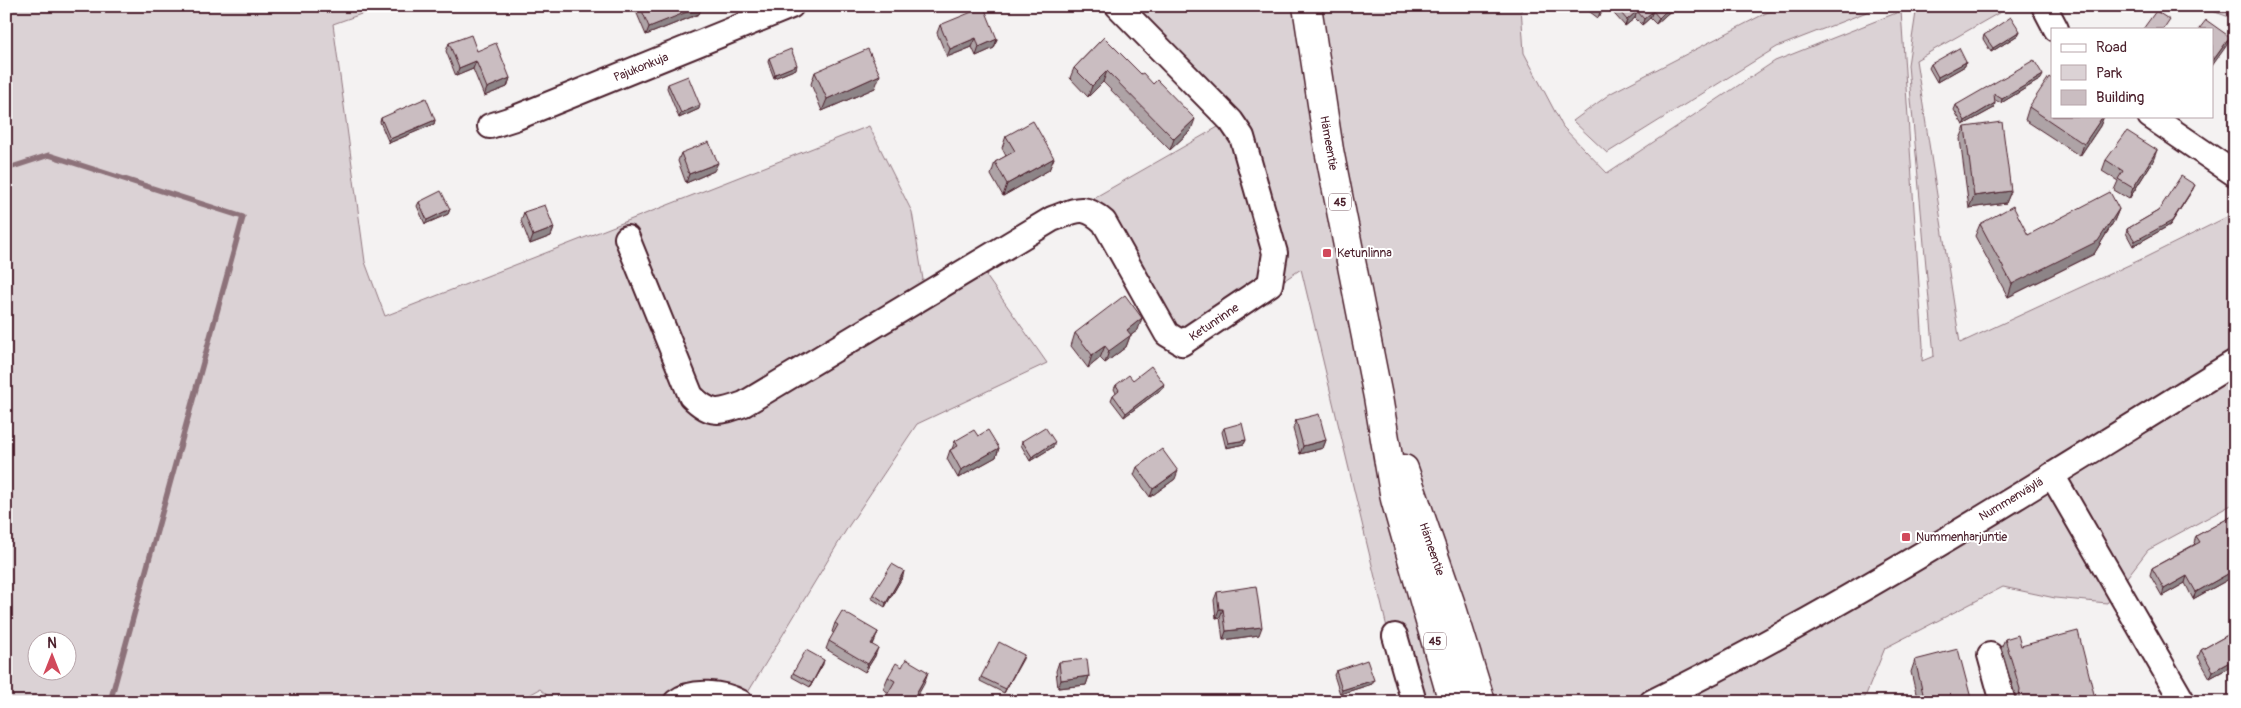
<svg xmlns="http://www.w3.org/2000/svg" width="2241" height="708" font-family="Pangolin,sans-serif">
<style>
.green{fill:#dbd2d5;stroke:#927880;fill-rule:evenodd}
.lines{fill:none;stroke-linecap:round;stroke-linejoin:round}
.stream{stroke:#8d727a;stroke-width:5.5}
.minor-casing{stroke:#4a1f2b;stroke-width:28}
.major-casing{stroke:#4a1f2b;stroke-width:31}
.minor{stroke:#fff;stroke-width:24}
.major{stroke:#fff;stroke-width:28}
.wall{fill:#aea3a6;stroke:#4a1f2b}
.shaded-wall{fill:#8d8487;stroke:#4a1f2b}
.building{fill:#cabdc1;stroke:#4a1f2b}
.poi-dot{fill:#d1495b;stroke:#fff;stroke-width:2}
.labels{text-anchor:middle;stroke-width:4;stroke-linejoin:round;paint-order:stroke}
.shield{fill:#fff;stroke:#80626b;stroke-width:1}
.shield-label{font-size:11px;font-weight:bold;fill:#4a1f2b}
.street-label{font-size:12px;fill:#4a1f2b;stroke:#fff}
.poi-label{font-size:12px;fill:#4a1f2b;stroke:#fff;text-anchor:start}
</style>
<rect width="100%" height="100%" fill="#f4f2f2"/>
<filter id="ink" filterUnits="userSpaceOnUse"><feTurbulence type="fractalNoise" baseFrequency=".02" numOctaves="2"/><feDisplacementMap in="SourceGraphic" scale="10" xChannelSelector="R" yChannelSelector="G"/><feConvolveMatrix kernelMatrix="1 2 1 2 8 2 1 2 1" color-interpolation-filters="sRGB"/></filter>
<g filter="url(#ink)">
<g class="green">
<path d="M 6,6 L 384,6 L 333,24 L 365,262 L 385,316 L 869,126 L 912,212 L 924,286 L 982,270 L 1047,363 L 917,424 L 848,527 L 747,694 L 665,702 L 555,702 L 540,689 L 517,702 L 6,702 ZM 38,640 L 68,640 L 68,670 L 38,670 Z"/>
<path d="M 1113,6 L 1521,6 L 1524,53 L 1563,127 L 1607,173 L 1775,61 L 1901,11 L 1923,346 L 1922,361 L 1934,356 L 1908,65 L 1917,6 L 2011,6 L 1916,60 L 1960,343 L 2144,258 L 2235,213 L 2235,503 L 2148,550 L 2107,603 L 2055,598 L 2003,587 L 1885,648 L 1863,702 L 1408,702 L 1390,640 L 1301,269 L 1177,353 L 1092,199 L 1225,123 Z"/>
<path d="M 1786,6 L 1882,6 L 1777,47 L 1607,153 L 1573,121 L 1611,93 L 1766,13 Z"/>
<path d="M 2198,6 L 2235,6 L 2235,19 Z"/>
</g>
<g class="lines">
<path class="stream" d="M 6,169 L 49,155 L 243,217 L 110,702"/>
<defs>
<g id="minor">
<path d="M 2044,6 L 2056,29"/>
<path d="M 2150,116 L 2235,174"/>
<path d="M 490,126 L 515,118 L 791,6"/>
<path d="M 627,238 L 691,396 C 711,416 719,413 744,404 L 1052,219 C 1077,210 1083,203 1104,222 L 1167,334 L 1182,343 L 1270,284 L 1275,253 L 1242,137 L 1231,121 L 1118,6"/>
<path d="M 2052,475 L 2183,702"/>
<path d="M 1395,636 L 1414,702"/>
<path d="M 1990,655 L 2003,702"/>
<path d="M 676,702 C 693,689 723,693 740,702"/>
<path d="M 1652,702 C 1854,603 2043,480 2235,362"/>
</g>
<g id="major">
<path d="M 1307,6 L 1329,150 L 1378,397 L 1395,499 L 1453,702"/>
<path d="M 1404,469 L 1451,605 L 1481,702"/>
</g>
</defs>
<use href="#minor" class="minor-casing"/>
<use href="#major" class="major-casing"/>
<use href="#minor" class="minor"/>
<use href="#major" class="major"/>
</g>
<g class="wall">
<path d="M 636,6 L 703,6 L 702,7 L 699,14 L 646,35 L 635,9 Z"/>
<path d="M 1582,6 L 1607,6 L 1598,18 Z"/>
<path d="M 1607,6 L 1676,6 L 1656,24 L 1650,18 L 1642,25 L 1635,18 L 1625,26 Z"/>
<path d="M 940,25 L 997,39 L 994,48 L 976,56 L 972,47 L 947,57 L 937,33 Z"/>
<path d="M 2020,31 L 2018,35 L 1991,52 L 1983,39 L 1984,35 Z"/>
<path d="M 1104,37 L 1191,130 L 1170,150 L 1103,82 L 1088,97 L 1070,78 L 1074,68 Z"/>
<path d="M 449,43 L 477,51 L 510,78 L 507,87 L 484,96 L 473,69 L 456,76 L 446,51 Z"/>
<path d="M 769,58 L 796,69 L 774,78 L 768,62 Z"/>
<path d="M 1931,64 L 1965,66 L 1937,82 L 1929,68 Z"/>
<path d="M 815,72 L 875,88 L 822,111 L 811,84 Z"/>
<path d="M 2041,79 L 2001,103 L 1995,100 L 1994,108 L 1963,125 L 1954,110 L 1956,105 Z"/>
<path d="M 668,84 L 699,109 L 679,118 L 667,88 Z"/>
<path d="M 2029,107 L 2052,116 L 2104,116 L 2100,126 L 2080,156 L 2025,120 Z"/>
<path d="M 381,118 L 435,120 L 434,124 L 389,143 L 380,122 Z"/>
<path d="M 1965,127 L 2011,191 L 2006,203 L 1969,208 L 1960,139 Z"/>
<path d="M 1006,136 L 1054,158 L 1049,170 L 1003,196 L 991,175 L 995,162 L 1006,156 L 1002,148 Z"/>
<path d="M 681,153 L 714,171 L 686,183 L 678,161 Z"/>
<path d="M 2106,160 L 2153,161 L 2129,199 L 2114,190 L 2118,181 L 2102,171 Z"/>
<path d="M 2193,189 L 2170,225 L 2133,246 L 2126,233 L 2127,229 L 2158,211 Z"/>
<path d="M 419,202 L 450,209 L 448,214 L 425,224 L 417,206 Z"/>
<path d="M 2119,209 L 2114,221 L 2094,254 L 2008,297 L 1975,236 L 1980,224 L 2028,235 Z"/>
<path d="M 524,212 L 554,228 L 551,236 L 530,244 L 521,221 Z"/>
<path d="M 1138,330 L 1130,336 L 1126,347 L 1105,363 L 1100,358 L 1088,368 L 1071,346 L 1075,333 Z"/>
<path d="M 1133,380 L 1164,384 L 1163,388 L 1124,417 L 1111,400 L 1113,395 L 1116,393 L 1114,389 L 1116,385 Z"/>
<path d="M 1296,420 L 1326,440 L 1323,448 L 1300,454 L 1293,429 Z"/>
<path d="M 1224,428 L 1246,440 L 1244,444 L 1226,448 L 1222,432 Z"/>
<path d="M 978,436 L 999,448 L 996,457 L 958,478 L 947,459 L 950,450 L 952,449 L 955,441 Z"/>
<path d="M 1022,441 L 1053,447 L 1030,461 L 1021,445 Z"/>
<path d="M 1137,467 L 1175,479 L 1150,497 L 1134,475 Z"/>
<path d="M 2235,515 L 2235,585 L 2231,578 L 2193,599 L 2185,583 L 2162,596 L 2150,575 L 2152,568 L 2195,544 L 2194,543 L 2196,536 Z"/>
<path d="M 903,576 L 885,607 L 871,598 L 873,594 Z"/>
<path d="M 1217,592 L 1259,635 L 1223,640 L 1220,617 L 1216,618 L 1214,600 Z"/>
<path d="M 835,623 L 878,632 L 873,645 L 875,656 L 865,672 L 826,649 L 829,641 L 834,633 L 832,632 Z"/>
<path d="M 2235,631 L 2235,667 L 2234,665 L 2210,678 L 2198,657 L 2201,650 Z"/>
<path d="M 2005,639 L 2021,646 L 2096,702 L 2016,702 L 2016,698 L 2001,648 Z"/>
<path d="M 1024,655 L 1004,693 L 980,681 L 981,677 Z"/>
<path d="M 1915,660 L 1972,702 L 1918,702 L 1911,672 Z"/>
<path d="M 1059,662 L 1089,676 L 1086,685 L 1058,688 L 1056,671 Z"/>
<path d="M 823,664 L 810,687 L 792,677 L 793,673 Z"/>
<path d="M 902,667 L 924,684 L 889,693 L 883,689 L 888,677 Z"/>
<path d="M 1336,671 L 1372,684 L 1340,694 L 1334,675 Z"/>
</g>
<g class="shaded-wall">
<path d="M 698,6 L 703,6 L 702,7 L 699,14 L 646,35 L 649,27 Z"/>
<path d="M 890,6 L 898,6 L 888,10 Z"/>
<path d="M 1604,6 L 1607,6 L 1598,18 L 1600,12 Z"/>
<path d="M 1671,6 L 1676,6 L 1656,24 L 1659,18 Z"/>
<path d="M 1637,11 L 1635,18 L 1625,26 L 1627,20 Z"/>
<path d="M 1653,11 L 1650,18 L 1642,25 L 1644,19 Z"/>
<path d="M 2020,31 L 2018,35 L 1991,52 L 1993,48 Z"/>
<path d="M 2230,37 L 2227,45 L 2212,66 L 2212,62 Z"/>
<path d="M 976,38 L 972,47 L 947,57 L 950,49 Z"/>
<path d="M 997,39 L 994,48 L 976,56 L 979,47 Z"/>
<path d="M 476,61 L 473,69 L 456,76 L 459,68 Z"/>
<path d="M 1966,62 L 1965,66 L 1937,82 L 1938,77 Z"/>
<path d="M 797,65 L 796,69 L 774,78 L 775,74 Z"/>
<path d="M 1107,71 L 1103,82 L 1088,97 L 1092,86 Z"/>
<path d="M 880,75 L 875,88 L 822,111 L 827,99 Z"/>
<path d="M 2043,75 L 2041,79 L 2001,103 L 2002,99 Z"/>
<path d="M 510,78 L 507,87 L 484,96 L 487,88 Z"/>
<path d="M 1995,103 L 1994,108 L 1963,125 L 1965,121 Z"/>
<path d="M 700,105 L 699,109 L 679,118 L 681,113 Z"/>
<path d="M 2103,116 L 2104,116 L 2100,126 L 2080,156 L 2084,144 Z"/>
<path d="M 1195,119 L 1191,130 L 1170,150 L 1174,139 Z"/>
<path d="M 435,120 L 434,124 L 389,143 L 390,139 Z"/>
<path d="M 2157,150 L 2153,161 L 2129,199 L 2133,188 Z"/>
<path d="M 1054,158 L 1049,170 L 1003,196 L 1007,184 Z"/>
<path d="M 718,163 L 714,171 L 686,183 L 689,174 Z"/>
<path d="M 2195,185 L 2193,189 L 2170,225 L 2133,246 L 2135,241 Z"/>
<path d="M 2011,191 L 2006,203 L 1969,208 L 1974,196 Z"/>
<path d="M 450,209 L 448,214 L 425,224 L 427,220 Z"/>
<path d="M 2119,209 L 2114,221 L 2094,254 L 2008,297 L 2012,284 Z"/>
<path d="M 554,228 L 551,236 L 530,244 L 533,236 Z"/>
<path d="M 1142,318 L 1138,330 L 1130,336 L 1126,347 L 1105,363 L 1109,351 L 1127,330 Z"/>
<path d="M 1105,346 L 1100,358 L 1088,368 L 1092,355 Z"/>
<path d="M 1164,384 L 1163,388 L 1124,417 L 1126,413 Z"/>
<path d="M 1246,440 L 1244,444 L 1226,448 L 1228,443 Z"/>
<path d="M 1326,440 L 1323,448 L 1300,454 L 1303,446 Z"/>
<path d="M 1055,442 L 1053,447 L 1030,461 L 1032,457 Z"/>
<path d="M 999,448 L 996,457 L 958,478 L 961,470 Z"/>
<path d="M 1178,471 L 1175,479 L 1150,497 L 1153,489 Z"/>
<path d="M 904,571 L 903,576 L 885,607 L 886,603 Z"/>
<path d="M 2233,571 L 2231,578 L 2193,599 L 2196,592 Z"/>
<path d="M 2187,576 L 2185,583 L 2162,596 L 2164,589 Z"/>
<path d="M 1219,609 L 1223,609 L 1220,617 L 1216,618 Z"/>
<path d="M 1262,627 L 1259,635 L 1223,640 L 1226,631 Z"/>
<path d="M 878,632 L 875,640 L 868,653 L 871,644 Z"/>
<path d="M 878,648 L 875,656 L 865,672 L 868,664 Z"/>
<path d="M 1024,655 L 1023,659 L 1004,693 L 1006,689 Z"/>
<path d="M 2235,659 L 2234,665 L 2210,678 L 2213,671 Z"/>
<path d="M 824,660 L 823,664 L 810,687 L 812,683 Z"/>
<path d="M 928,672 L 924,684 L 914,702 L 914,697 Z"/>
<path d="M 1089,676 L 1086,685 L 1058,688 L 1061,680 Z"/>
<path d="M 1374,680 L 1372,684 L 1340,694 L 1342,690 Z"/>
</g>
<g class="building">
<path d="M 640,6 L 702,6 L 649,27 Z"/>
<path d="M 1593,6 L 1604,6 L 1600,12 Z"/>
<path d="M 1615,6 L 1671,6 L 1659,18 L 1653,11 L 1644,19 L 1637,11 L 1627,20 Z"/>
<path d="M 984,7 L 997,39 L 979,47 L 976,38 L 950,49 L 940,25 Z"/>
<path d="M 2156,11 L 2170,20 L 2164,29 L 2143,29 Z"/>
<path d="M 2011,17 L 2020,31 L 1993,48 L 1984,35 Z"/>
<path d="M 2206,20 L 2230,37 L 2212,62 L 2212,29 L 2199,29 Z"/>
<path d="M 471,35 L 477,51 L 496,43 L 510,78 L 487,88 L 476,61 L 459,68 L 449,43 Z"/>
<path d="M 1104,37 L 1141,74 L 1143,73 L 1153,84 L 1157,80 L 1195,119 L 1174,139 L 1107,71 L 1092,86 L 1074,68 Z"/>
<path d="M 1959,48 L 1966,62 L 1938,77 L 1931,64 Z"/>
<path d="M 791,49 L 797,65 L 775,74 L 769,58 Z"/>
<path d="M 868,49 L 880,75 L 827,99 L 815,72 Z"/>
<path d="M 2034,60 L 2043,75 L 2002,99 L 1994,94 L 1995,103 L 1965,121 L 1956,105 Z"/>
<path d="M 688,76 L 700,105 L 681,113 L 668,84 Z"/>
<path d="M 2049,77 L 2052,79 L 2052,116 L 2103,116 L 2084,144 L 2029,107 Z"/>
<path d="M 426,98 L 435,120 L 390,139 L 381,118 Z"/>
<path d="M 1033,121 L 1054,158 L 1007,184 L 995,162 L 1015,151 L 1006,136 Z"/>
<path d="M 2002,122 L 2011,191 L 1974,196 L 1965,127 Z"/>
<path d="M 2127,131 L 2157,150 L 2133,188 L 2118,179 L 2123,171 L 2106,160 Z"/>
<path d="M 709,142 L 718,163 L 689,174 L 681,153 Z"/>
<path d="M 2181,176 L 2195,185 L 2172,221 L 2135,241 L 2127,229 L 2158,211 Z"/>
<path d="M 441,191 L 450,209 L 427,220 L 419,202 Z"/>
<path d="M 2110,192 L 2119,209 L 2098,241 L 2012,284 L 1980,224 L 2013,206 L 2028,235 Z"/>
<path d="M 545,205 L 554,228 L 533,236 L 524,212 Z"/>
<path d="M 1125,295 L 1142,318 L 1127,330 L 1131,335 L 1109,351 L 1105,346 L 1092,355 L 1075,333 Z"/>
<path d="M 1151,366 L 1164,384 L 1126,413 L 1113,395 L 1119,390 L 1116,385 L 1129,375 L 1133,380 Z"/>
<path d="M 1319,414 L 1326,440 L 1303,446 L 1296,420 Z"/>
<path d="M 1242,423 L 1246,440 L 1228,443 L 1224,428 Z"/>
<path d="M 1045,427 L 1055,442 L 1032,457 L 1022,441 Z"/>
<path d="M 974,430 L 978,436 L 988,430 L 999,448 L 961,470 L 950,450 L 958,446 L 955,441 Z"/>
<path d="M 1162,449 L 1178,471 L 1153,489 L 1137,467 Z"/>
<path d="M 2234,515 L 2235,573 L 2233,571 L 2196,592 L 2187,576 L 2164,589 L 2152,568 L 2200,542 L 2196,536 Z"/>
<path d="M 892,564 L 904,571 L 886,603 L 873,594 Z"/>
<path d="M 1256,586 L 1262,627 L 1226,631 L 1223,609 L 1219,609 L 1217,592 Z"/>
<path d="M 842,611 L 878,632 L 871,644 L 878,648 L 868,664 L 829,641 L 838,625 L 835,623 Z"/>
<path d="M 2078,631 L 2096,702 L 2020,702 L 2019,697 L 2020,689 L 2005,639 L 2018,635 L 2021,646 Z"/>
<path d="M 2235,631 L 2235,659 L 2213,671 L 2201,650 Z"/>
<path d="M 999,642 L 1024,655 L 1006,689 L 981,677 Z"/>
<path d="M 1958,649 L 1972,702 L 1925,702 L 1915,660 Z"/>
<path d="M 806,650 L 824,660 L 812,683 L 793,673 Z"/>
<path d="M 906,659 L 928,672 L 914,697 L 921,701 L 883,702 L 895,681 L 888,677 L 896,663 L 902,667 Z"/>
<path d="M 1087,659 L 1089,676 L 1061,680 L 1059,662 Z"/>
<path d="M 1367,660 L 1374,680 L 1342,690 L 1336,671 Z"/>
</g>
</g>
<g class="poi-dot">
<rect x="1322" y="248" width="10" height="10" rx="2.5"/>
<rect x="1901" y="532" width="10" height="10" rx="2.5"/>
</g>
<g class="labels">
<g class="shield">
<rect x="1329" y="193.5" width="22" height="17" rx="4"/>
<rect x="1424" y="632.5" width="22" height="17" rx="4"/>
</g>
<g class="shield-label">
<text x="1340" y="206">45</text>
<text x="1435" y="645">45</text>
</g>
<g class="street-label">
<text transform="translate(641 67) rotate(-22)" y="4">Pajukonkuja</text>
<text transform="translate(1329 143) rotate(80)" y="4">Hämeentie</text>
<text transform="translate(1214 322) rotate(-34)" y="4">Ketunrinne</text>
<text transform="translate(2011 499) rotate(-31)" y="4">Nummenväylä</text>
<text transform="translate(1432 549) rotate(71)" y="4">Hämeentie</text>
</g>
<g class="poi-label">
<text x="1337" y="257">Ketunlinna</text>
<text x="1916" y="541">Nummenharjuntie</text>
</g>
</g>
<rect width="2241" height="708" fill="none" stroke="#fff" stroke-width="25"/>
<rect x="12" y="12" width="2216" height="683" fill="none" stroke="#4a1f2b" stroke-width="2" filter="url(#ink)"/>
<rect x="2051" y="28" width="162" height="90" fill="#ffffff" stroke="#b7a5aa"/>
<rect x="2061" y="44" width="25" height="8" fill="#ffffff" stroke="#b7a5aa"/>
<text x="2096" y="52" font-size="15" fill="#4a1f2b">Road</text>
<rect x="2061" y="65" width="25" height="15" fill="#dbd2d5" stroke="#b7a5aa"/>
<text x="2096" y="78" font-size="15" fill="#4a1f2b">Park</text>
<rect x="2061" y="90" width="25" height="15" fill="#cabdc1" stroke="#b7a5aa"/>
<text x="2096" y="102" font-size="15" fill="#4a1f2b">Building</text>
<g transform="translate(52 656)"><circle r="24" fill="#ffffff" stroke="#b7a5aa"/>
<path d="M0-4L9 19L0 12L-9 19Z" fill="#d1495b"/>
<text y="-8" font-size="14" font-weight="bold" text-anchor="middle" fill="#4a1f2b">N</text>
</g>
</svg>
